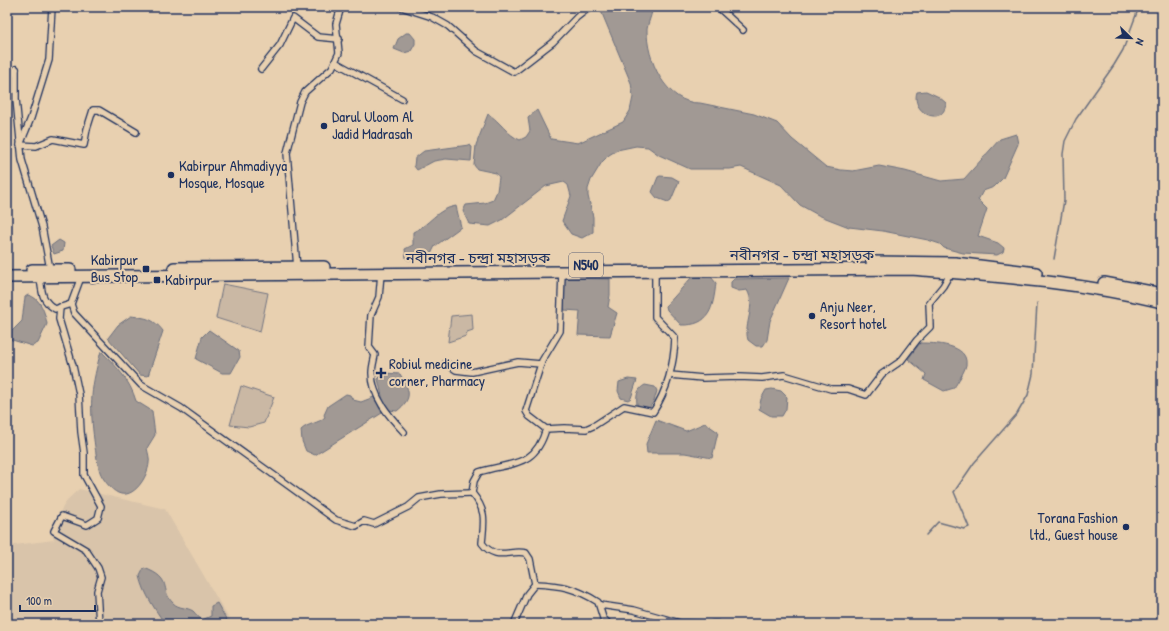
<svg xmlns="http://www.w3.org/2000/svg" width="1169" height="631" font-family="'Patrick Hand','Noto Sans Bengali',sans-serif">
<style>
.built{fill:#d9c4aa}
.green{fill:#cab8a4;stroke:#727481}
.water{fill:#a19994;stroke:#6b6f7e}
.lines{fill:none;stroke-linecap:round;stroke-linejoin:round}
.stream{stroke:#6b6f7e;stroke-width:1.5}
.street-casing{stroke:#1b2f5e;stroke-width:8}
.highway-casing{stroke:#1b2f5e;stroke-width:14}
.street{stroke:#e8d0b0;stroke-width:5.5}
.highway{stroke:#e8d0b0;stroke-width:11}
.poi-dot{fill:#1b2f5e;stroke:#e8d0b0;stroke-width:1.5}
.labels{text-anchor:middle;stroke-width:4;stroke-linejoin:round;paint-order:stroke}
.shield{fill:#e8d0b0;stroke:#585f77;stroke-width:1}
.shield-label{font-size:14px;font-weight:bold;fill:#1b2f5e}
.poi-label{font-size:15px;fill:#1b2f5e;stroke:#e8d0b0;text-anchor:start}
.street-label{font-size:15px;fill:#1b2f5e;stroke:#e8d0b0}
</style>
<rect width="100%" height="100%" fill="#e8d0b0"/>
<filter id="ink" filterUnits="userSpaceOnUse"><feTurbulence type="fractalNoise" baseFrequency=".025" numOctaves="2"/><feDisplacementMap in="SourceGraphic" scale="8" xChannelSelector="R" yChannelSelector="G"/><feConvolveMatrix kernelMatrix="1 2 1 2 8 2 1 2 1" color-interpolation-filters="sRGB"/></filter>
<g filter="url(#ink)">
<path class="built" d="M 79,489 L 165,509 L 232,624 L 7,624 L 7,546 L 54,540 L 50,529 L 67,500 Z"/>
<g class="green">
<path d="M 223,284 L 268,293 L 260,332 L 216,318 Z"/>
<path d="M 472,314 L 473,330 L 467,332 L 466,336 L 448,342 L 451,316 Z"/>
<path d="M 241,386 L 274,397 L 264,423 L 249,427 L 230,425 Z"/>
</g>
<g class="water">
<path d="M 605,7 L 649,7 L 652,11 C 651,17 648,23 647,29 C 646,59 666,104 700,103 L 754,114 L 777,123 L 792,139 L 826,167 L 841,170 L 853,171 L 879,166 L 905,171 L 941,181 L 964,179 L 1000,139 L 1016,134 L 1018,144 L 1003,178 L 994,187 L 983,191 L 978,200 L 987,209 L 978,236 L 998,243 L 1004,248 L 1003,252 L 997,255 L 963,253 L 944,248 L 940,244 L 928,240 L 883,231 L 849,227 L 818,215 L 800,205 L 781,185 L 741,167 L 730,169 L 690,169 L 659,155 L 648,147 L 636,146 L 617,150 L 609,155 L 602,162 L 591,180 L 588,189 L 588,196 L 593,217 L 593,232 L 582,238 L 571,234 L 562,221 L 571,196 L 568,185 L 564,182 L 546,186 L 502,220 L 490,226 L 469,224 L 463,211 L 466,205 L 485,203 L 493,200 L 497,191 L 499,177 L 496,173 L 477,169 L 474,165 L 476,145 L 488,114 C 500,121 507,135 520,140 L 526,137 L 530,131 L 528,118 L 537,110 L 551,139 L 578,143 L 623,122 L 630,111 L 633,97 L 631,83 L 601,11 Z"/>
<path d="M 406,33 L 410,33 L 415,39 L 415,44 L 411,51 L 404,53 L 394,49 L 398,39 Z"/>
<path d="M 926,91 L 939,97 L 946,103 C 944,128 910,113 917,92 Z"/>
<path d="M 469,145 L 472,147 L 471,161 L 446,159 L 434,161 L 417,170 L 414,166 L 415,158 L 424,151 Z"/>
<path d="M 660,176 L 672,177 L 679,181 L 671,200 L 668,202 L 657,198 L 652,192 L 658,177 Z"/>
<path d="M 456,206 L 461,227 L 435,246 L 429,258 L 408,260 L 406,258 L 405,249 L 413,245 L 413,232 C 430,225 436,209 456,206 Z"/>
<path d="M 59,240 L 64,243 L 63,251 L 54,254 L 51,246 Z"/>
<path d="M 711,277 L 716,283 C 713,308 710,326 681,325 L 667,310 L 666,306 L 691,278 Z"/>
<path d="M 563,278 L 610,279 L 610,295 L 608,307 L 617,313 L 610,336 L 578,335 L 580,311 L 564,310 Z"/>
<path d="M 789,278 L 770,321 L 767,340 L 763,346 L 756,346 L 748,340 C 743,323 757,307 747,290 L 739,291 L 731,288 L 731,282 L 734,279 Z"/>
<path d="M 28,295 C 41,298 45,313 47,324 L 38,343 L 32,346 L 9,339 L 8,335 L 22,321 L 25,297 Z"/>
<path d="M 131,316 C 146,318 153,318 163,331 L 148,376 L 140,375 L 108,338 L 118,325 Z"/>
<path d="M 209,330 L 239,351 L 240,357 L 231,373 L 222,373 L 196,359 L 202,337 Z"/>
<path d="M 920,343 C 934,343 969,344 966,365 C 964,373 958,381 954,388 L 944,391 L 924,380 L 926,374 L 908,359 Z"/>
<path d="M 101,351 C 116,366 130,380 136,401 L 152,411 L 155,435 L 147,448 C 148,453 150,459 149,463 C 148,476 134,500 118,493 C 111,490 102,478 100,472 C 95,455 90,414 92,396 C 93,381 97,366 101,351 Z"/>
<path d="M 384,373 L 400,374 C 410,391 413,398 397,411 L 389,410 L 384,404 L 378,379 Z"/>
<path d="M 628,379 L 637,380 L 631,398 L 628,400 L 621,398 L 618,391 L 619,382 Z"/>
<path d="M 645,385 L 655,387 L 657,391 L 654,401 L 649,408 L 642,408 L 637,405 C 636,396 637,389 645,385 Z"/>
<path d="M 772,389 L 781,391 L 787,397 L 786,409 L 782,416 L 771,416 L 759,409 L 761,399 L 766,390 Z"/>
<path d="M 346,394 L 350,395 L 353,400 L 361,402 L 374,397 L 382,413 L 315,455 L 306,451 L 302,441 L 301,430 C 308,423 318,424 325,417 L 324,415 L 328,406 Z"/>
<path d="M 656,420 L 686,431 L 705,423 L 718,432 L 712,458 L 685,453 L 647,453 L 646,444 Z"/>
<path d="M 144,568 C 174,579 159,589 173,603 C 179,609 187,607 193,611 C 196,614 199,618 202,620 L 211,616 L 211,606 L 217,603 L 229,624 L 165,624 C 155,609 144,594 140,576 Z"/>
</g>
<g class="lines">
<g class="stream">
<path d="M 1054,259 L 1064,200 L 1063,154 L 1065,141 L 1076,119 L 1114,65 L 1123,50 L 1139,7"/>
<path d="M 926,535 L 938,522 L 964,529 L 969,527 L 954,492 L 974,463 L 1017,414 L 1028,395 L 1033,374 L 1037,303"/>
</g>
<defs>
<g id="street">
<path d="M 52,7 L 49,60 L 31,118 L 20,145 L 36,146 L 53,139 L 84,145 L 87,129 L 93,110 L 99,110 L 136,132"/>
<path d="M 401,7 L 432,17 L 448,26 L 476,51 L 514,72 L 553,42 L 577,17 L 590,7"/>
<path d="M 718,7 L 743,30"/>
<path d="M 335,62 L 402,99"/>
<path d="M 16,69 L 16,99 L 22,160 L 42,227 L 50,269"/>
<path d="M 261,69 L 280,45 L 293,18 L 318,37 L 339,39"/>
<path d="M 7,79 L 16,69"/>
<path d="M 297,267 L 287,153 L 300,102 L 305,92 L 332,68 L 339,53 L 336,24 L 341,7"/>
<path d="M 381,273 L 379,297 L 371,315 L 369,347 L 375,355 C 374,360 372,367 372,373 C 372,397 389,416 404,432"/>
<path d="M 40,277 C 42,292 41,300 55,309 L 71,304"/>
<path d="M 81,277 L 71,304 L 74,313 L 141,385 L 181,408 L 336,520 L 356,526 L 364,521 L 374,524 L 408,507 L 419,498 L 441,494 L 472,493"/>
<path d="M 60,307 L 59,319 L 73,366 L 79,394 L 81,432 L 84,453 L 84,475 L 101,506 L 98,518 L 87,525 L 62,516 L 54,531 L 86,550 L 98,568 L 101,577 L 97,591 L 99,624"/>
<path d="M 446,363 L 456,370 L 472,372 L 518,362 L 541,364"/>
<path d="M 670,375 L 703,378 L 739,377 L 762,378 L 784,375 L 831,389 L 848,389 L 866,395 L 882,374 L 901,361 L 917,340 L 930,327 L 929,303 L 943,286 L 951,272"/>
<path d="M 546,429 L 564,428 L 586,429 L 595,425 L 624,406 L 653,412 C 668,389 674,366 675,338 L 655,317 L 655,271"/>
<path d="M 535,584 C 561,585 576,588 598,602 L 603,618 L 609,624"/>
<path d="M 600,605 L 634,610 L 680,623 L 702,624"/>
<path d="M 514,624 L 527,594 L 535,584 L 530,559 L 526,553 C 510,549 496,562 482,543 C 484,521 487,511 472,493 L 474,481 L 479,472 C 511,462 535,468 546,429 L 529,416 L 526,411 L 542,361 L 560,331 L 562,272"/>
<path d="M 713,624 L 717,624"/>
</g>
<g id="highway">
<path d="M 872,262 L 955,263 L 1036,273"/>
<path d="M 174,268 L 324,267"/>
<path d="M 32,270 L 70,270"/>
<path d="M 7,277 L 911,269 C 995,276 1079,282 1162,302"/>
<path d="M 1104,283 L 1162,294"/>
</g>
</defs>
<use href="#street" class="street-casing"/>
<use href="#highway" class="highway-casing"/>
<use href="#street" class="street"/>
<use href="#highway" class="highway"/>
</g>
</g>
<g class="poi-dot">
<circle cx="324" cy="126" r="4"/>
<circle cx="171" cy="175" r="4"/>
<rect x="142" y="265" width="8" height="8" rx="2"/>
<rect x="153" y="276" width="8" height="8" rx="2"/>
<circle cx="812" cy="316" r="4"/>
<path d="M379 367h4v4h4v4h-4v4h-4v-4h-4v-4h4z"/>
<circle cx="1126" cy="527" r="4"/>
</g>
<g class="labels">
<rect class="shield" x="569" y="253" width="34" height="24" rx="3"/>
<g class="shield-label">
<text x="586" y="270">N540</text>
</g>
<g class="poi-label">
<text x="332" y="122">Darul Uloom Al<tspan x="332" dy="17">Jadid Madrasah</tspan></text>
<text x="179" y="171">Kabirpur Ahmadiyya<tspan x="179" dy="17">Mosque, Mosque</tspan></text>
<text x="138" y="265" text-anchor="end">Kabirpur<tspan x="138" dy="17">Bus Stop</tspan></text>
<text x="165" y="285">Kabirpur</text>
<text x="820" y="312">Anju Neer,<tspan x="820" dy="17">Resort hotel</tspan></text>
<text x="389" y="369">Robiul medicine<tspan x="389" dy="17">corner, Pharmacy</tspan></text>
<text x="1118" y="523" text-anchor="end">Torana Fashion<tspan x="1118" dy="17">ltd., Guest house</tspan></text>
</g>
<g class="street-label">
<text x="802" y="260">নবীনগর - চন্দ্রা মহাসড়ক</text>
<text x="478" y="263">নবীনগর - চন্দ্রা মহাসড়ক</text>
</g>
</g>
<rect width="1169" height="631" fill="none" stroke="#e8d0b0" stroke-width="24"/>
<rect x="12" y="12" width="1145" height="607" fill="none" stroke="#1b2f5e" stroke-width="1.5" filter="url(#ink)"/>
<g transform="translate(1131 38) rotate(113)" stroke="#e8d0b0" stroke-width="3" paint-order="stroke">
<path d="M0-3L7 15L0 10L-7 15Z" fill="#1b2f5e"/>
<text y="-6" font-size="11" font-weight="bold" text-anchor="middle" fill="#1b2f5e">N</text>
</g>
<path d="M20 605v6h75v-6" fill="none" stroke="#1b2f5e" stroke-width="2"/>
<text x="26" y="605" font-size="12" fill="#1b2f5e" stroke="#e8d0b0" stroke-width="3" paint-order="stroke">100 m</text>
</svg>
